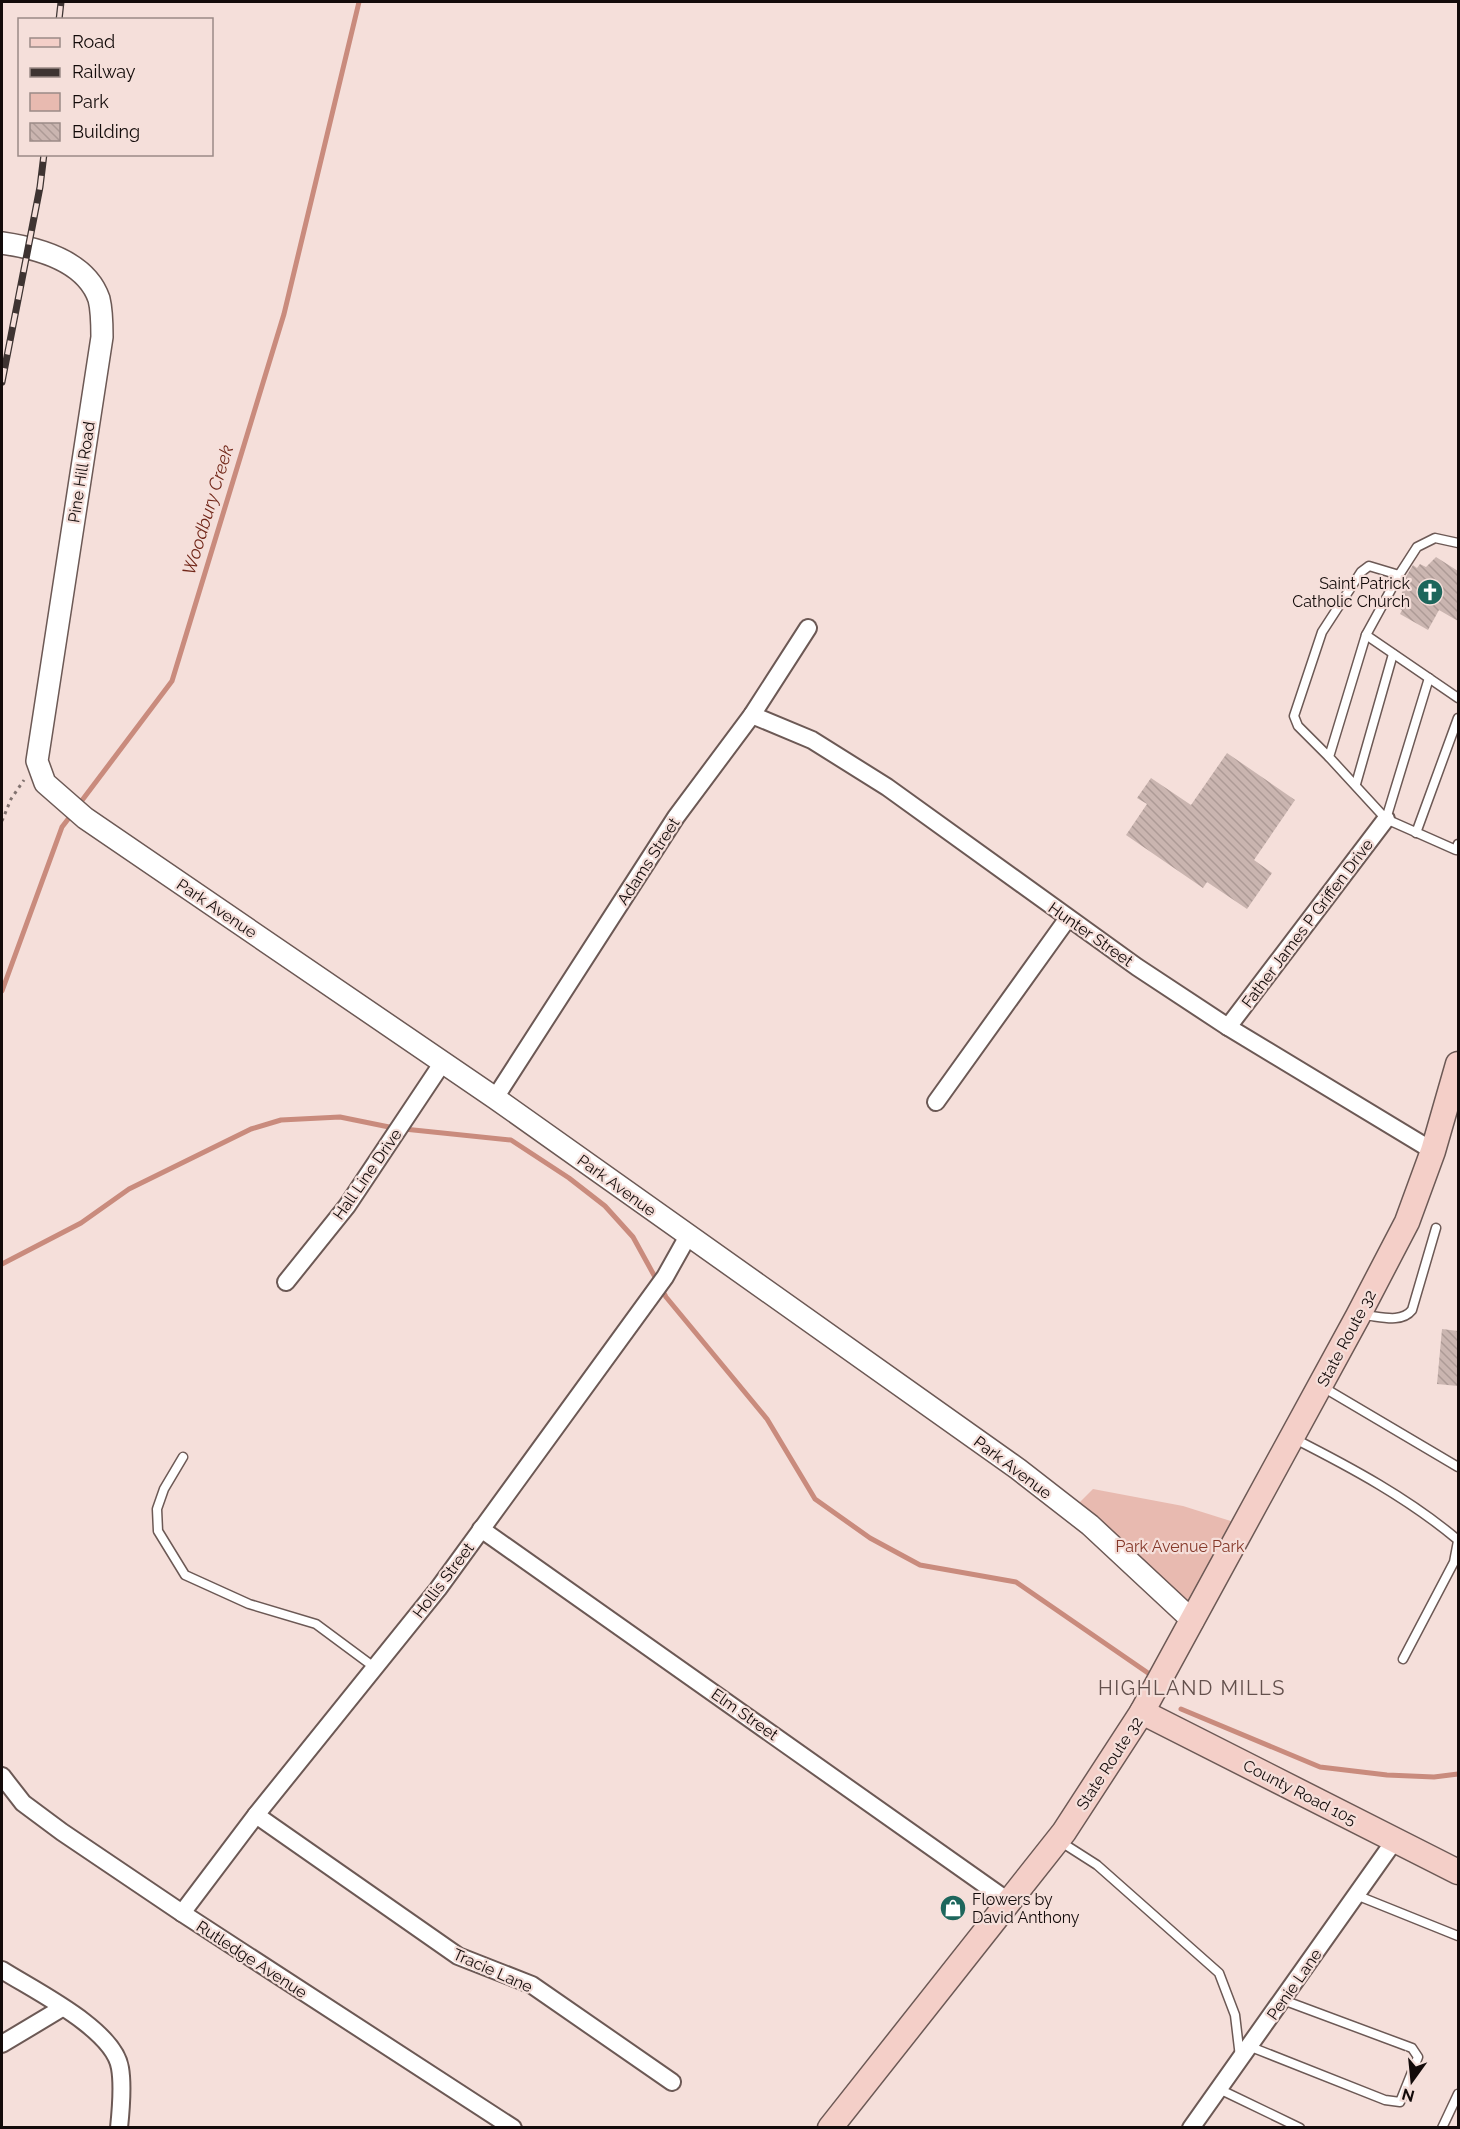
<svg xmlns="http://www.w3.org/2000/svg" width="1460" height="2129" font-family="Raleway,sans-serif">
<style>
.park{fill:#e8bab0}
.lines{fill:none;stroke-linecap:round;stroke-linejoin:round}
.stream{stroke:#c98b7d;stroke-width:5}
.building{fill:url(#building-back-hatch)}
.service-casing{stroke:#6c5955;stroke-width:11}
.minor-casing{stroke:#6c5955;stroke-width:20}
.tertiary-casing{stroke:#6c5955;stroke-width:24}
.secondary-casing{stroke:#6c5955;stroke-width:27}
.path{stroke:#81726f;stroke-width:3;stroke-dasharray:3 4.5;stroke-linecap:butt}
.service{stroke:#fff;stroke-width:8}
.minor{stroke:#fff;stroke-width:16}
.tertiary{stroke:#fff;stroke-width:21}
.secondary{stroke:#f4cfc8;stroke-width:24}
.rail-casing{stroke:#3e3432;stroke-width:7}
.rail{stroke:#f5dfda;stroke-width:4.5;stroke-dasharray:14;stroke-linecap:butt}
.labels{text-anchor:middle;stroke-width:4.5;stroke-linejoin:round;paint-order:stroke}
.street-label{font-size:16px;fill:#130b0a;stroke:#f5dfda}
.poi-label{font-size:16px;fill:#130b0a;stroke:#f5dfda;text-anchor:end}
.park-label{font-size:16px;fill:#853829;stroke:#f5dfda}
.water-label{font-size:18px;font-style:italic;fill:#722719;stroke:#f5dfda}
.quarter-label{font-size:20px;letter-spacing:1.5px;fill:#63504c;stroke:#f5dfda}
</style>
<defs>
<pattern id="building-back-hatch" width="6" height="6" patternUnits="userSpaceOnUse" patternTransform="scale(1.5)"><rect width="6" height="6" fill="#cab5b0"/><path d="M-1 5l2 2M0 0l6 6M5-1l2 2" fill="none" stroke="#ad9a96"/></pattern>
</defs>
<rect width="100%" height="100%" fill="#f5dfda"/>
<path class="park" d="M 1093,1489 L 1183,1506 L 1237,1523 L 1193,1609 L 1077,1505 Z"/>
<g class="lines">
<g class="stream">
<path d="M 77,807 L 172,681 L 284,314 L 359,2"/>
<path d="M 2,991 L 62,827 L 72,814"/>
<path d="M 404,1129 L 511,1140 L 569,1178 L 605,1206 L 633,1237 L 666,1297 L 767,1419 L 815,1499 L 870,1538 L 920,1565 L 1016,1582 L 1148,1673"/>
<path d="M 2,1264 L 81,1223 L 129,1189 L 251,1129 L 281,1120 L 340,1117 L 394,1128"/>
<path d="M 1181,1709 L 1320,1767 L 1387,1775 L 1434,1777 L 1458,1774"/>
</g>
</g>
<g class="building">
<path d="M 1436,557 L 1458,571 L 1458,621 L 1439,610 L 1428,630 L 1400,614 L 1402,610 L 1398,608 L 1405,596 L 1401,594 L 1404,589 L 1400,587 L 1413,565 L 1417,568 L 1420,564 L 1426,567 Z"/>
<path d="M 1227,753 L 1295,800 L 1254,860 L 1272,873 L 1247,909 L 1207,882 L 1203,888 L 1126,835 L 1147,804 L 1137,798 L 1151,778 L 1191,805 Z"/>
<path d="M 1442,1329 L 1458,1331 L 1458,1386 L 1437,1384 Z"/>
</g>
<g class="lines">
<defs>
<g id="service">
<path d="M 1458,543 L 1435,538 L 1417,547 L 1399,575 L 1366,635 L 1329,757 L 1386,819 L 1456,850 L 1458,844"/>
<path d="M 1366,635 L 1458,698"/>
<path d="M 1329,757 L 1298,726 L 1294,716 L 1322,632 L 1361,572 L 1369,566 L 1399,575"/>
<path d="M 1356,784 L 1393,654"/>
<path d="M 1386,819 L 1429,678"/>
<path d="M 1416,833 L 1458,718"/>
<path d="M 1363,1315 C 1379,1316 1401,1324 1412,1310 L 1436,1228"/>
<path d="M 1321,1386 L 1458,1467"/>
<path d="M 1293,1438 C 1352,1468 1408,1498 1458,1540"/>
<path d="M 183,1457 L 164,1489 L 157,1509 L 158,1531 L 185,1575 L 249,1604 L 316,1624 L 374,1667"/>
<path d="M 1403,1659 L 1454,1562 L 1458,1541"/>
<path d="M 1061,1842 L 1097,1865 L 1219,1973 L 1235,2015 L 1240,2057"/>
<path d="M 1356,1895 L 1458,1936"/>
<path d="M 1251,2047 L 1385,2100 L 1400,2102 L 1418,2057 L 1412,2048 L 1283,2000"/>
<path d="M 1219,2089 L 1300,2128"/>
<path d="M 1442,2128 L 1458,2094"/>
</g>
<g id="minor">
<path d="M 752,715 L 812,740 L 887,787 L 1137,967 L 1228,1027 L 1433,1151"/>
<path d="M 1228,1027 L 1386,819"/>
<path d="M 495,1098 L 676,817 L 752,715 L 808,628"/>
<path d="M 936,1102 L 1068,918"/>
<path d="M 286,1282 L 347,1206 L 443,1062"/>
<path d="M 481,1529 L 1008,1901"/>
<path d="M 2,1776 L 23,1803 L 62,1832 L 182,1913 L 513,2128"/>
<path d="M 256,1815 L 458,1956 L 532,1985 L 672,2082"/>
<path d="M 182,1913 L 256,1815 L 438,1589 L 665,1277 L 688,1236"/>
<path d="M 2,1970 C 33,1990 114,2029 120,2068 C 123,2085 121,2109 119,2128"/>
<path d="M 2,2044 L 62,2008"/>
<path d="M 1191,2128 L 1395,1840"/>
</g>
<path id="tertiary" d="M 2,243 C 37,248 86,261 99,299 C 102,311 102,324 102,337 L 37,761 L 45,783 L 85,818 L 495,1098 L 1018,1469 L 1090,1525 L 1193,1621"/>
<g id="secondary">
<path d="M 1142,1712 L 1458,1872"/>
<path d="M 830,2128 L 1064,1832 L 1142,1712 L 1358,1316 L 1407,1222 L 1433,1151 L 1458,1064"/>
</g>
</defs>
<use href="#service" class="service-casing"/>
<use href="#minor" class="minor-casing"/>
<use href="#tertiary" class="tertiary-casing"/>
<use href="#secondary" class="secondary-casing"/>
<path class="path" d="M 2,821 L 11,799 L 24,780"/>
<use href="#service" class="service"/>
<use href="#minor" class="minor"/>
<use href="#tertiary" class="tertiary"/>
<use href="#secondary" class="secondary"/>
<defs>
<g id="rail">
<path d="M 59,20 L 61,2"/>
<path d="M 2,382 L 40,187 L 44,154"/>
</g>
</defs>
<use href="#rail" class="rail-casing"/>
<use href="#rail" class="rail"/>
</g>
<defs>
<symbol id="church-disc" viewBox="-11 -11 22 22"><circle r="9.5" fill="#1d665c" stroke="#f5dfda"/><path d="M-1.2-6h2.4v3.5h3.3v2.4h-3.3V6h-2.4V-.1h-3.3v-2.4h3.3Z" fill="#fff"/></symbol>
<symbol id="shop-disc" viewBox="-11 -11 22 22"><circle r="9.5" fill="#1d665c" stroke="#f5dfda"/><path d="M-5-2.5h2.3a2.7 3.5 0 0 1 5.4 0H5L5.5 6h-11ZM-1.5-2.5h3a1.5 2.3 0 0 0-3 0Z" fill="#fff"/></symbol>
</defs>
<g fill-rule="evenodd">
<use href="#church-disc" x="1415" y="577" width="30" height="30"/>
<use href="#shop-disc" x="938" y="1893" width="30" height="30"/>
</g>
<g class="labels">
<g class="street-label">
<text transform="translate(81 472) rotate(-81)" y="6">Pine Hill Road</text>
<text transform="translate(648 861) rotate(-57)" y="6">Adams Street</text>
<text transform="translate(217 908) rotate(34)" y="6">Park Avenue</text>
<text transform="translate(1307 923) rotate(-53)" y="6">Father James P Griffen Drive</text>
<text transform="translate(1091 934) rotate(35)" y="6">Hunter Street</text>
<text transform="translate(367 1174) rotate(-55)" y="6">Hall Line Drive</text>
<text transform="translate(617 1185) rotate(36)" y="6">Park Avenue</text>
<text transform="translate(1346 1338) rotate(-62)" y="6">State Route 32</text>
<text transform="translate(1013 1467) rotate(37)" y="6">Park Avenue</text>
<text transform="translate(443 1580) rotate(-53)" y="6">Hollis Street</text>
<text transform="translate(745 1714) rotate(35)" y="6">Elm Street</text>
<text transform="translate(1109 1763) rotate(-57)" y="6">State Route 32</text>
<text transform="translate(1300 1792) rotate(27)" y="6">County Road 105</text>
<text transform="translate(252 1959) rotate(33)" y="6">Rutledge Avenue</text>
<text transform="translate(493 1970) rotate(24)" y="6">Tracie Lane</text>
<text transform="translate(1294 1984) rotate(-55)" y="6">Penie Lane</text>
</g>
<g class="poi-label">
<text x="1410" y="589">Saint Patrick<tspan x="1410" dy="18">Catholic Church</tspan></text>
<text x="972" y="1905" text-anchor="start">Flowers by<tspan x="972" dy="18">David Anthony</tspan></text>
</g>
<g class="park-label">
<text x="1180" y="1552">Park Avenue Park</text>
</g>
<g class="water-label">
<text transform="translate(208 510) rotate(-73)" y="6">Woodbury Creek</text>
</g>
<g class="quarter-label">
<text x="1192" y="1695">HIGHLAND MILLS</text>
</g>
</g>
<rect width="1460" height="2129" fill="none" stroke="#130b0a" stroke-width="6"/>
<rect x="18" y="18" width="195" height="138" fill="#f5dfda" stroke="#9b8a87" stroke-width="1.5"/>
<rect x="30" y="38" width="30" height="9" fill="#f4cfc8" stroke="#9b8a87" stroke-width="1.5"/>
<text x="72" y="48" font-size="18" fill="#130b0a">Road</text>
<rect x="30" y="68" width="30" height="9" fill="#3e3432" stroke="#9b8a87" stroke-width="1.5"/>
<text x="72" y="78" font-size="18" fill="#130b0a">Railway</text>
<rect x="30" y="93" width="30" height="18" fill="#e8bab0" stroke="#9b8a87" stroke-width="1.5"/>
<text x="72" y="108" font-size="18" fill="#130b0a">Park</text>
<rect x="30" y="123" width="30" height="18" fill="url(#building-back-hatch)" stroke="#9b8a87" stroke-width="1.5"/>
<text x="72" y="138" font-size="18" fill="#130b0a">Building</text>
<g transform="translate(1412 2081) rotate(195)" stroke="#f5dfda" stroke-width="4.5" paint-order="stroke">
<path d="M0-4.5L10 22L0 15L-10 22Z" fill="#130b0a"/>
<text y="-9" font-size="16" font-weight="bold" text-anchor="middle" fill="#130b0a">N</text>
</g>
</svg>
